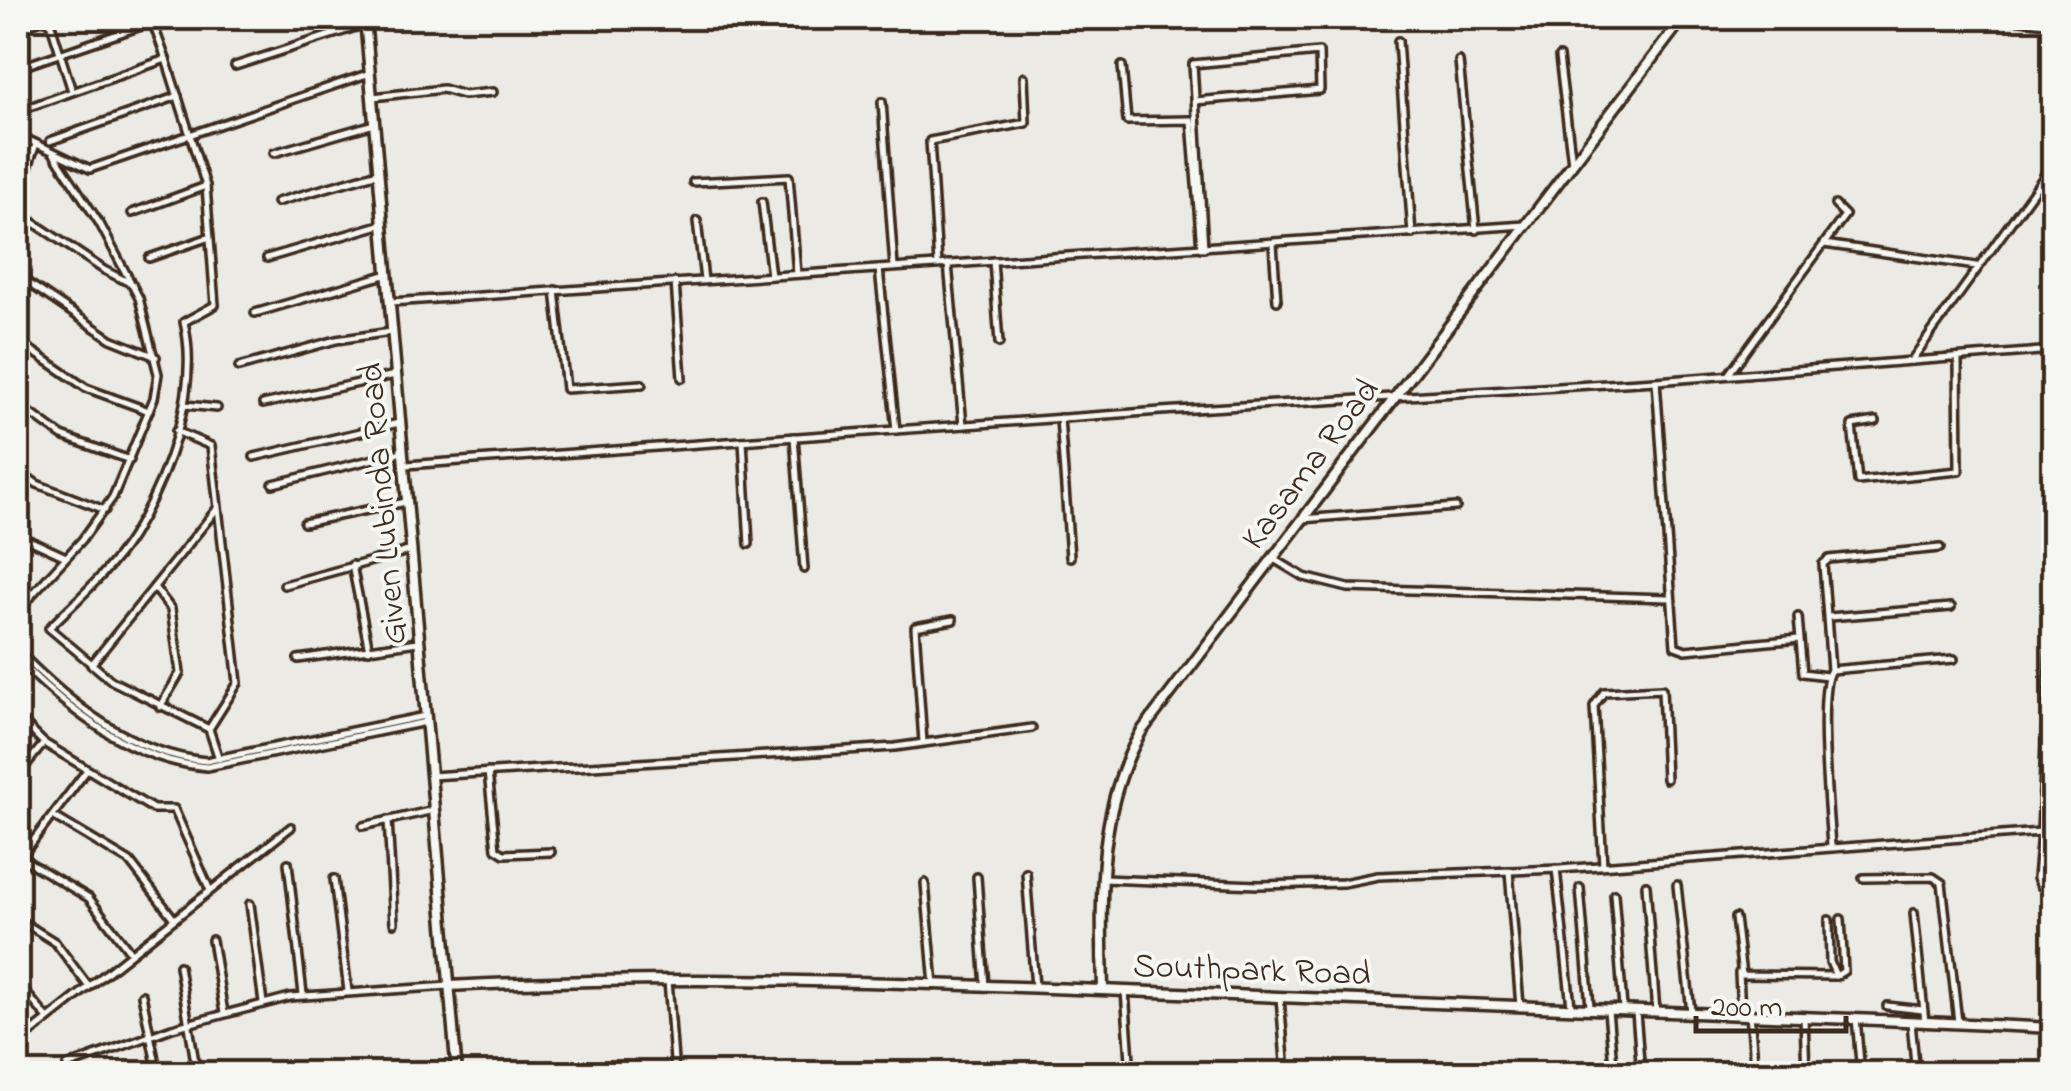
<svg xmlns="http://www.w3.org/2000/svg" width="2071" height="1091" font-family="'Indie Flower',sans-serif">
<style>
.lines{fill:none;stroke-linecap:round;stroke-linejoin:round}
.street-casing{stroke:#3b2a1e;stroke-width:12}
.secondary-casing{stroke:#3b2a1e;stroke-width:15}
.street{stroke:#f6f6f2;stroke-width:5}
.secondary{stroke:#f6f6f2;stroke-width:8}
.labels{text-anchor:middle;stroke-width:8;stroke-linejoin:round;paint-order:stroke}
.street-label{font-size:35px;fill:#3b2a1e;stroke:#f6f6f2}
</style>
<rect width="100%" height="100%" fill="#ebeae5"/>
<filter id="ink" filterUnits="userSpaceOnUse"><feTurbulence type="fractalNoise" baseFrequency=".01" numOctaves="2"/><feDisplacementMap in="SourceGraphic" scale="20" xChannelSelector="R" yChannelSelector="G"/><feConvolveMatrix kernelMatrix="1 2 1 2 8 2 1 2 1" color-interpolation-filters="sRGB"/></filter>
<g filter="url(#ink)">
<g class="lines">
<defs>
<g id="street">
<path d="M 49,18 L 72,91"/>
<path d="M 151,18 L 166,59"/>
<path d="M 2005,18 L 2054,24"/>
<path d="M 18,28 L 48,18"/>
<path d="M 1398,41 L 1412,234"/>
<path d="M 1559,57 L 1572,163"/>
<path d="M 1459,61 L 1476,230"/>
<path d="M 235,66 L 365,24"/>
<path d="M 1122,66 L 1127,121 L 1191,120 L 1201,248"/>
<path d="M 18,68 L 153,22"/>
<path d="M 373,97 L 443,89 L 464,95 L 493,92"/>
<path d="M 1195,101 L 1320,90 L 1319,52 L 1193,64 L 1204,248"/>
<path d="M 882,102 L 894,267"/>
<path d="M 18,111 L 166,59 L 206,186 L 215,305 L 184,322 C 200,390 168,477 132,536 C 111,570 78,599 49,628 L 112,681 L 209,729"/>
<path d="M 18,135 L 90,169 L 370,73"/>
<path d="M 50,141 L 178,96"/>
<path d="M 274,153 L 374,124"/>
<path d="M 693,182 L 789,177 L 797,274"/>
<path d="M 18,196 L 36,144"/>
<path d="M 277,202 L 378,173"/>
<path d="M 762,202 L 771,276"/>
<path d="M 18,212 L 104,270 L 132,284"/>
<path d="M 132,213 L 206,186"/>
<path d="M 697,221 L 704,280"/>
<path d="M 1273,244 L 1277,301"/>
<path d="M 1824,244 L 1976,266"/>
<path d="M 149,258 L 207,238"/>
<path d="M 267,258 L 383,224"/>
<path d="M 993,261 L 999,343"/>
<path d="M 938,264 L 930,141 L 1026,123 L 1024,77"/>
<path d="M 948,264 L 963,425"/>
<path d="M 879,269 L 896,430"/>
<path d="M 18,276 L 111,339 L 156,357"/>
<path d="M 675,282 L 682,378"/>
<path d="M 555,290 L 566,389 L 642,384"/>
<path d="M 391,302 L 1525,225"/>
<path d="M 255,313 L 388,274"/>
<path d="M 18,341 L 86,388 L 149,411"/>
<path d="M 1911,361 L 2043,178 L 2054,154"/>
<path d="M 239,367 L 336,340 L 391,332"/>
<path d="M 1728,375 L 1845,215 L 1835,205"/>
<path d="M 1656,381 L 1675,646 L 1686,650 L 1799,639"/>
<path d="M 18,404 L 62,436 L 130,460"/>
<path d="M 263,404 L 395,375"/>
<path d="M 185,405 L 217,408"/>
<path d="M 1060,418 L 1070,557"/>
<path d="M 1876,421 L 1852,425 L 1858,481 L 1959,471 L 1958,359"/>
<path d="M 176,431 L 211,446 L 238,683 L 209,729 L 219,759"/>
<path d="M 794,437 L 804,569"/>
<path d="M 743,441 L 749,544"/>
<path d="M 254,457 L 399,423"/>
<path d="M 406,465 L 1161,411 L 1656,381 L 2054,350"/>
<path d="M 18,470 L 37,484 L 105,510"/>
<path d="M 273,484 L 402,452"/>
<path d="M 1302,519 L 1456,507"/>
<path d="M 304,523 L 406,502"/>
<path d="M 18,535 L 66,557"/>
<path d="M 2054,558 L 2046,725 L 2054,725"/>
<path d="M 1274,559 L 1304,577 L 1348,588 L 1668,598"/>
<path d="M 352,565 L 369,650"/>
<path d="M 284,585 L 412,550"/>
<path d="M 154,587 L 171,609 L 180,673 L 160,707"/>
<path d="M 18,592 L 31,597"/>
<path d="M 18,610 L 82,540 L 113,497 L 154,398 L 158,374 L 139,298 L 100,224 L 54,154"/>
<path d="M 1798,617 L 1803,673 L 1827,676"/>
<path d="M 1829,617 L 1951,607"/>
<path d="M 18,651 C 69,703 131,754 206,761 L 425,716"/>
<path d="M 298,659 L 418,642"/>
<path d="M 18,660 C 69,711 132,761 207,767 L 426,722"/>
<path d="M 91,665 L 216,510"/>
<path d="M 1831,670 L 1954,659"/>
<path d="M 18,717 L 44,743 L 153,809 L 174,809 L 209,888"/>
<path d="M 923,742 L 915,627 L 953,620"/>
<path d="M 488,772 L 496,849 L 504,854 L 551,852"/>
<path d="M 18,775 L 44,743"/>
<path d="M 431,776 L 895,747 L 1032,728"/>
<path d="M 53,816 L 130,862 L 174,919"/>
<path d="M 388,820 L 394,923"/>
<path d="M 363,826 L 434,810"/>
<path d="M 2041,831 L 2046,725"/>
<path d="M 1831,846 C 1829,815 1817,690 1831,670 L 1823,564 L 1829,559 L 1940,548"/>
<path d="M 20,857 L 89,898 L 131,953"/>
<path d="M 18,861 L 87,770"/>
<path d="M 288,863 L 303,994"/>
<path d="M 1603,865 L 1594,706 L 1604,692 L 1662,689 L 1666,779"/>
<path d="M 1556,869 L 1571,1006"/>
<path d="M 1509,871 L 1520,1006"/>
<path d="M 1026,873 L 1035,987"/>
<path d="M 977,877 L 985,987"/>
<path d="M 1863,878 L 1933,877 L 1942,883 L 1958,1022"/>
<path d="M 334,879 L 348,991"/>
<path d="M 1103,879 L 1258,885 L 1343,883 L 1378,876 L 1560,869 L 2041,832 L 2037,878 L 2041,886 L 2054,886"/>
<path d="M 925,883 L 934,985"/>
<path d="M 1646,885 L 1656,1012"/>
<path d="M 1677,885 L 1691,1012"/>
<path d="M 1580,888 L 1590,1007"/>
<path d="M 1614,894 L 1623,1008"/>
<path d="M 250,904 L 263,1003"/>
<path d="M 1914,913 L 1925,1022"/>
<path d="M 1735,918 L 1742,975 L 1836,976"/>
<path d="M 18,919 L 55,942 L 89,987"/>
<path d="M 1829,920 L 1830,962 L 1836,976 L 1844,971 L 1841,919"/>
<path d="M 212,940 L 224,1013"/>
<path d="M 179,966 L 197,1074"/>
<path d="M 1739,973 L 1741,1013"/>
<path d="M 668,980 L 675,1074"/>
<path d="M 18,983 L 48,1019"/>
<path d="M 1125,991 L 1131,1074"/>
<path d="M 142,995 L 158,1074"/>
<path d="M 1280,997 L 1286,1074"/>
<path d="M 1887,1006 L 1923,1010"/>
<path d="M 1608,1011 L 1614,1074"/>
<path d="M 1636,1012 L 1641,1074"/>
<path d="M 1750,1013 L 1755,1074"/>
<path d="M 1804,1017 L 1806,1074"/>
<path d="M 1856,1018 L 1861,1074"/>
<path d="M 1911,1022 L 1916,1074"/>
<path d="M 18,1043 L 291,827"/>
<path d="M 67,1066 L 172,1028 L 290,997 L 449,986"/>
<path d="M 1641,1066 L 1755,1070"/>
</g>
<g id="secondary">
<path d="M 365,18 L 457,1074"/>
<path d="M 449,986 C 675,974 900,982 1126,991 C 1436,1003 1745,1013 2054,1028"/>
<path d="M 1103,989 C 1101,900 1096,811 1141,732 L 1683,18"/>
</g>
</defs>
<use href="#street" class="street-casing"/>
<use href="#secondary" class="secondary-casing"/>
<use href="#street" class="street"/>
<use href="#secondary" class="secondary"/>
</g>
</g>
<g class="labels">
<g class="street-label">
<text transform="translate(1309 463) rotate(-53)" y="12">Kasama Road</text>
<text transform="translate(381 504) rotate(-95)" y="12">Given Lubinda Road</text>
<text transform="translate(1252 968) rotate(2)" y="12">Southpark Road</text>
</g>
</g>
<rect width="2071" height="1091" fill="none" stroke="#f6f6f2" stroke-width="60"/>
<rect x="30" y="30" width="2011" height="1031" fill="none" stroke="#3b2a1e" stroke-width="4" filter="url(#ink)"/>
<path d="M1696 1016v15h150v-15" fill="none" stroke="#3b2a1e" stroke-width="5"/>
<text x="1711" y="1016" font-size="30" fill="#3b2a1e" stroke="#f6f6f2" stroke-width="8" paint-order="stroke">200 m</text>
</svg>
